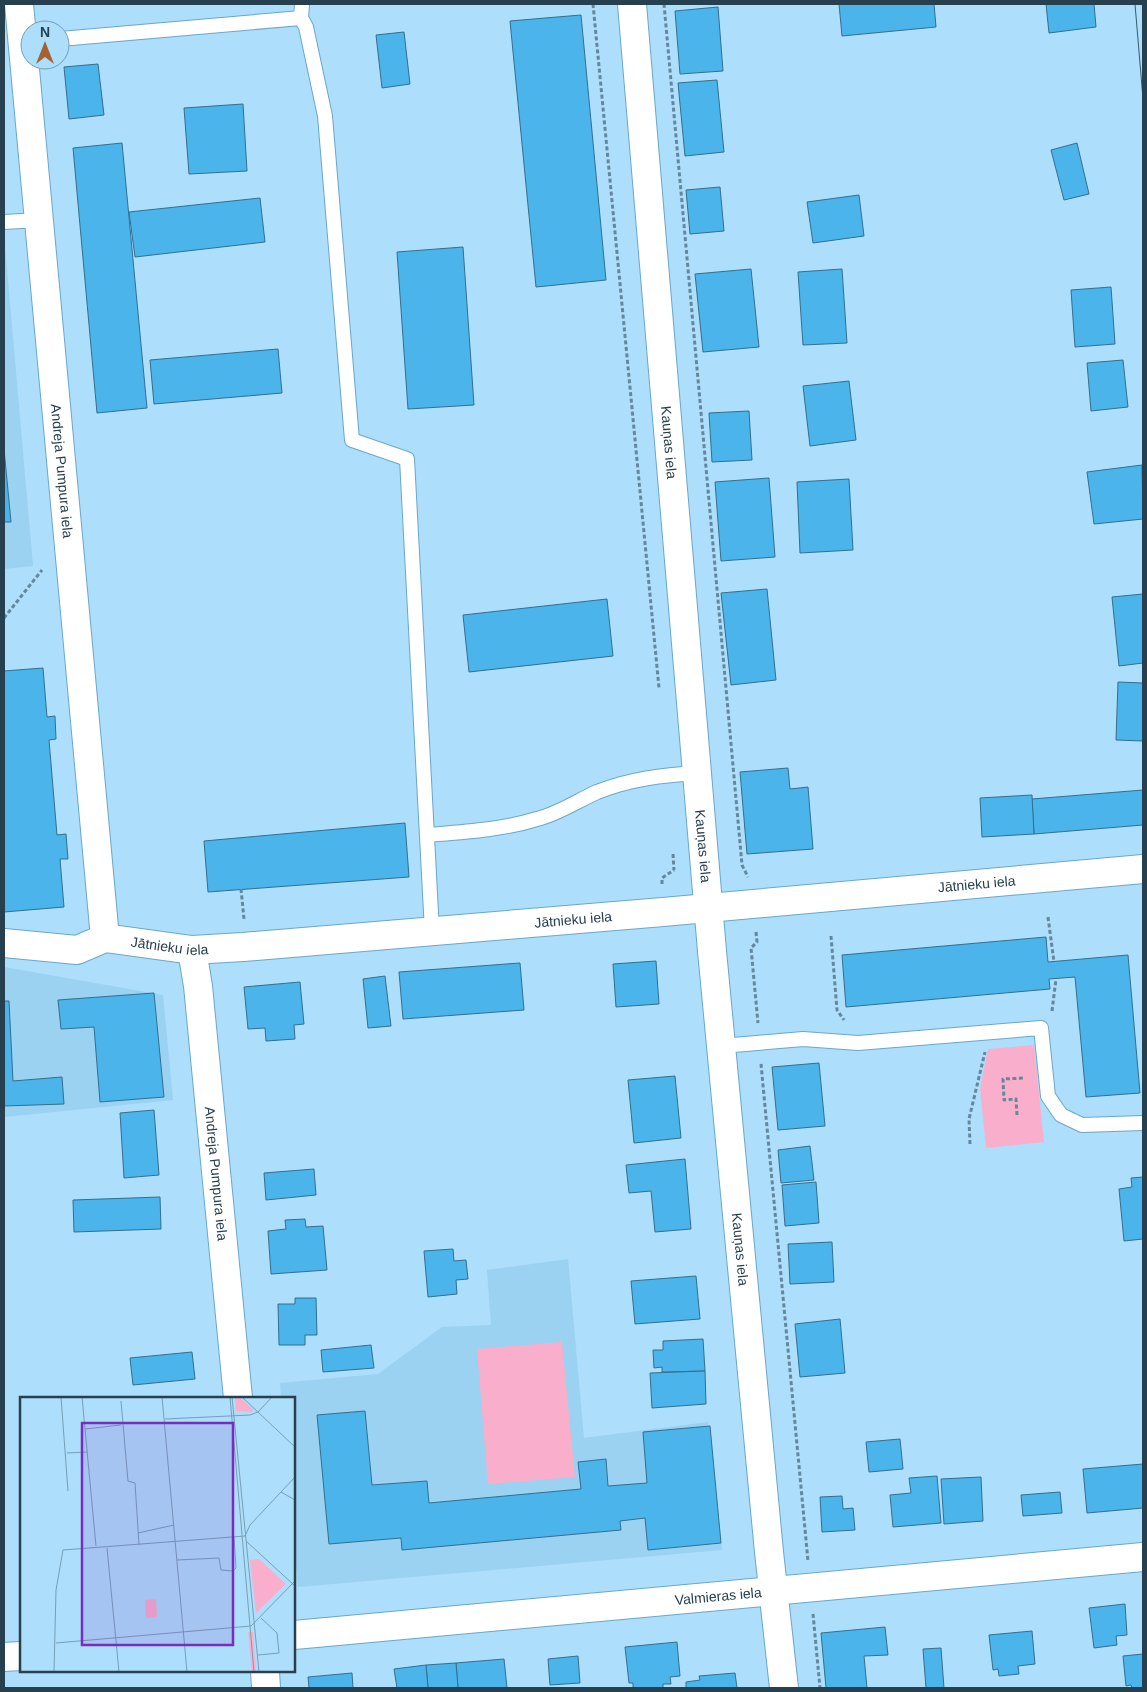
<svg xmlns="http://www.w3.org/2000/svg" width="1147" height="1692" font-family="Arial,sans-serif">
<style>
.built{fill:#9bd1f1}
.green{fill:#f9afcb}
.building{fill:#4ab4eb;stroke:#336f90}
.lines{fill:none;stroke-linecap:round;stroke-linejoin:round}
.service-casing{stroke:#6aa7ca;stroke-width:16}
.minor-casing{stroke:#6aa7ca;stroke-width:30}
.tertiary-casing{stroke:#6aa7ca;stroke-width:30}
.path{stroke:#64879d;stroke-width:3;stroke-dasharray:4 2.5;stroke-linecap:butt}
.service{stroke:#fff;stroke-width:14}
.minor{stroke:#fff;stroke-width:28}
.tertiary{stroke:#fff;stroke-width:28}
.tram{stroke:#3c596a;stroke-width:1}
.labels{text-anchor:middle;stroke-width:4;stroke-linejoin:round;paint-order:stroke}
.street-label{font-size:14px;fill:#27404f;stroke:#addefb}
.inset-road{fill:none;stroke:#779fb6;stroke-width:1}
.view{fill:#7b2cbf;fill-opacity:0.15;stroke:#7b2cbf;stroke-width:2.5}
.inset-edge{fill:none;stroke:#27404f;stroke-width:2.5}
</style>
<rect width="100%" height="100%" fill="#addefb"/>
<g class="built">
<path d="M 4,235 L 33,566 L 4,569 Z"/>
<path d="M 4,967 L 163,995 L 173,1100 L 4,1117 Z"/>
<path d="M 568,1259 L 584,1438 L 708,1422 L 722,1550 L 298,1587 L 294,1541 L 294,1398 L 281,1398 L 280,1383 L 378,1374 L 442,1327 L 491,1325 L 487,1270 Z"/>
</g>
<g class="green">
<path d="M 1034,1045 L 1044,1142 L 986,1148 L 980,1089 L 988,1049 Z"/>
<path d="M 562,1342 L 575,1477 L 488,1484 L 477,1349 Z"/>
</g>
<g class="building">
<path d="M 839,4 L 934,4 L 936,27 L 842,36 Z"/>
<path d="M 1046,4 L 1094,4 L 1096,27 L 1049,33 Z"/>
<path d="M 718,7 L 723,71 L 680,74 L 675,11 Z"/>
<path d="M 581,15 L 606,280 L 536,287 L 510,21 Z"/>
<path d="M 404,32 L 410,84 L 382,88 L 376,35 Z"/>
<path d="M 98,64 L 104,115 L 69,119 L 64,67 Z"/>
<path d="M 717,80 L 724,152 L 685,156 L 678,83 Z"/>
<path d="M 243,104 L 247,171 L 189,174 L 184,108 Z"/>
<path d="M 122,143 L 147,408 L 97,413 L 73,148 Z"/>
<path d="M 1077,143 L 1089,194 L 1064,200 L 1051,150 Z"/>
<path d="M 720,187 L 724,231 L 690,234 L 686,190 Z"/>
<path d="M 859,195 L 864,236 L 813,243 L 807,202 Z"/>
<path d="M 260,198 L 265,242 L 135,257 L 129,212 Z"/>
<path d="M 463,247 L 474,405 L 408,409 L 397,252 Z"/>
<path d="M 751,269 L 759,347 L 703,352 L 695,274 Z"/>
<path d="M 842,269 L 847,343 L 803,345 L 798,272 Z"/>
<path d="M 1111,287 L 1115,344 L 1075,347 L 1071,290 Z"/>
<path d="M 278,349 L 282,393 L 154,404 L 150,360 Z"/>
<path d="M 1123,360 L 1128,407 L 1091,411 L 1087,363 Z"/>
<path d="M 849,381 L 856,440 L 810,446 L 803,386 Z"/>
<path d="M 749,411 L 752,460 L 712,462 L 709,413 Z"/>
<path d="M 4,449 L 11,522 L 4,522 Z"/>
<path d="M 1142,465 L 1143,519 L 1094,524 L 1087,472 Z"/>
<path d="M 769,478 L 775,557 L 721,561 L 715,482 Z"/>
<path d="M 849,479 L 853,550 L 800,553 L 797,482 Z"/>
<path d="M 767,589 L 776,680 L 731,685 L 721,593 Z"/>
<path d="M 1143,594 L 1143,663 L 1119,666 L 1112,597 Z"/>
<path d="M 607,599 L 613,656 L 469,672 L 463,615 Z"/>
<path d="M 43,668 L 47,717 L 55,716 L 56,739 L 49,740 L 57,835 L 66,834 L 68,859 L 60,859 L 64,907 L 4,912 L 4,671 Z"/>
<path d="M 1118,682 L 1143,683 L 1143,741 L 1116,740 Z"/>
<path d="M 788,768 L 790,789 L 808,787 L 813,849 L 747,854 L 740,772 Z"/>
<path d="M 1143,790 L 1143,825 L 1034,834 L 1032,799 Z"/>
<path d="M 1032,795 L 1034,834 L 982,837 L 980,798 Z"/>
<path d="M 405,823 L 409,877 L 208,892 L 204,841 Z"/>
<path d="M 1046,937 L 1048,962 L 1128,955 L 1140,1093 L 1086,1097 L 1075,977 L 1049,979 L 1050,989 L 846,1007 L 842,955 Z"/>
<path d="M 656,961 L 659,1004 L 616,1007 L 613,964 Z"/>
<path d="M 520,963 L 524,1010 L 403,1019 L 399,972 Z"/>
<path d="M 385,976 L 391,1026 L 368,1028 L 363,979 Z"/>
<path d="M 300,982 L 304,1024 L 294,1025 L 295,1039 L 266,1041 L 265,1028 L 248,1029 L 244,987 Z"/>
<path d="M 154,993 L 164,1097 L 100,1102 L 94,1027 L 61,1029 L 58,1000 Z"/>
<path d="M 4,1001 L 9,1001 L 13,1081 L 62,1077 L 64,1104 L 4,1106 Z"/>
<path d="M 819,1063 L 825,1126 L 778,1130 L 772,1067 Z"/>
<path d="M 675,1076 L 681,1138 L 634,1143 L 628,1080 Z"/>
<path d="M 154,1110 L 159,1175 L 124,1178 L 120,1113 Z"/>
<path d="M 810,1146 L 814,1180 L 781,1183 L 778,1150 Z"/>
<path d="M 685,1159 L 691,1229 L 655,1232 L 651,1191 L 629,1193 L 626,1165 Z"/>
<path d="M 314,1169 L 316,1195 L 266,1200 L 264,1173 Z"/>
<path d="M 1143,1177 L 1143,1239 L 1124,1241 L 1119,1189 L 1132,1187 L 1131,1178 Z"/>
<path d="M 816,1182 L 819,1223 L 785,1226 L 782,1185 Z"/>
<path d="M 160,1197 L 161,1229 L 74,1232 L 73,1200 Z"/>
<path d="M 305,1219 L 306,1227 L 323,1226 L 327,1270 L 271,1274 L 268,1231 L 286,1229 L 285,1220 Z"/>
<path d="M 832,1242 L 834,1282 L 790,1284 L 788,1244 Z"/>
<path d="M 453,1249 L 454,1261 L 466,1260 L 468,1279 L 456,1280 L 457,1294 L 428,1297 L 424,1251 Z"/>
<path d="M 696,1276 L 700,1319 L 635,1324 L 631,1281 Z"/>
<path d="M 295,1298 L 316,1298 L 317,1335 L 305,1335 L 305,1345 L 279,1345 L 278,1304 L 295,1304 Z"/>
<path d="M 840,1319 L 845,1373 L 800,1377 L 795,1324 Z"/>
<path d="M 703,1339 L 705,1371 L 662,1372 L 662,1367 L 654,1368 L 653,1350 L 663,1350 L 663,1341 Z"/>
<path d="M 371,1345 L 374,1368 L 323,1372 L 321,1350 Z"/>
<path d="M 192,1352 L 195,1379 L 133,1385 L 130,1358 Z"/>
<path d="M 705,1371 L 706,1404 L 652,1408 L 650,1373 Z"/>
<path d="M 365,1411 L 372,1485 L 427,1481 L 429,1503 L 581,1489 L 578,1462 L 606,1459 L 608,1486 L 647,1483 L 643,1432 L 710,1426 L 721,1543 L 648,1550 L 645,1518 L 620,1521 L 621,1530 L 402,1550 L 401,1538 L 329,1544 L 317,1415 Z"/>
<path d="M 900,1439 L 903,1469 L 869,1472 L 866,1442 Z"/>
<path d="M 1143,1464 L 1143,1508 L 1087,1513 L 1083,1469 Z"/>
<path d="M 937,1476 L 941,1523 L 893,1527 L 890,1495 L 911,1493 L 909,1478 Z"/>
<path d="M 981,1477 L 983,1521 L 944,1524 L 941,1479 Z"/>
<path d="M 1060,1492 L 1062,1513 L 1023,1516 L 1021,1495 Z"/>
<path d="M 842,1496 L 843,1509 L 853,1508 L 855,1530 L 822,1532 L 820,1497 Z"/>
<path d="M 1125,1604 L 1127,1635 L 1116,1636 L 1117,1645 L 1094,1648 L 1089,1608 Z"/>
<path d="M 885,1627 L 888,1655 L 864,1656 L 867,1688 L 826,1688 L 821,1633 Z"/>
<path d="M 1032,1631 L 1035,1664 L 1018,1666 L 1019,1674 L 999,1676 L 998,1669 L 993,1670 L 989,1635 Z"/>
<path d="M 677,1642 L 680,1676 L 670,1677 L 671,1684 L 663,1684 L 663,1688 L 633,1688 L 633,1683 L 629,1683 L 625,1647 Z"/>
<path d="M 941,1648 L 944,1688 L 926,1688 L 923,1649 Z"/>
<path d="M 1143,1654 L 1143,1688 L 1132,1688 L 1131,1685 L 1126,1686 L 1123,1656 Z"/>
<path d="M 578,1656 L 580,1683 L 550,1685 L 548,1659 Z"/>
<path d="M 504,1659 L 507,1688 L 458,1688 L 456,1663 Z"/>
<path d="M 456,1663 L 458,1688 L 428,1688 L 426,1665 Z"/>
<path d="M 426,1665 L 428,1688 L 397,1688 L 394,1669 Z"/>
<path d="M 352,1673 L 353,1688 L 309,1688 L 308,1677 Z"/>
<path d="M 735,1673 L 737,1688 L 686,1688 L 686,1682 L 700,1680 L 699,1676 Z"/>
</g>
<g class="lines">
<defs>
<g id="service">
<path d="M 302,4 L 301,18 L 306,27 L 325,116 L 352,440 L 407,459 L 432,931"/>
<path d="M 60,39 L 301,18"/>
<path d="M 4,222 L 39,220"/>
<path d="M 427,835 C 464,832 501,830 537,819 C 558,814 577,801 597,792 C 630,779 663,775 698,773"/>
<path d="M 722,1046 L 803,1039 L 858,1043 L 1041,1028 L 1048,1096 L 1061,1115 L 1082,1125 L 1143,1123"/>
</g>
<g id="minor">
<path id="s1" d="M 19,4 L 105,938"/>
<path id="s2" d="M 192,950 L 198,986 L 238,1398"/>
<path id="s3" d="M 294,1635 L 1143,1557"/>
<path d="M 4,1657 L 21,1656"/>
<path d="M 265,1671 L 266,1688"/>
</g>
<g id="tertiary">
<path id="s4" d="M 632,4 L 712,951 L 769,1552 L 784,1688"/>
<path id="s5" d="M 4,943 L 77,950 L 105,938 L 192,950 L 243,947 L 663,912 L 1143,869"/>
</g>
</defs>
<use href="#service" class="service-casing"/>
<use href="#minor" class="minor-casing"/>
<use href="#tertiary" class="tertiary-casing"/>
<g class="path">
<path d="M 593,4 L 659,688"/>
<path d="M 664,4 L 742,865 L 748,877"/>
<path d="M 4,618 L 42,570"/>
<path d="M 673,854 L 674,870"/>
<path d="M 662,884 L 662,878 L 674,870"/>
<path d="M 241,889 L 244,919"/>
<path d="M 1048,917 L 1054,962"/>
<path d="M 756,932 L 757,942 L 751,948 L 758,1023"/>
<path d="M 831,936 L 837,1010 L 844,1020"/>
<path d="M 1052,1011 L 1056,979"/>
<path d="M 761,1064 L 808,1561"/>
<path d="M 1017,1115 L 1016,1099 L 1004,1100 L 1003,1079 L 1025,1078"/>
<path d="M 970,1144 L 969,1119 L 985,1052"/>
<path d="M 813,1614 L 820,1688"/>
</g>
<use href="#service" class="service"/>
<use href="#minor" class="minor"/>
<use href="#tertiary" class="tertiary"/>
<path class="tram" d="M 1135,4 L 1143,99"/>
</g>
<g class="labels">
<g class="street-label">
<text dy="5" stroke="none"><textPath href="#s4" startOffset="440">Kauņas iela</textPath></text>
<text dy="5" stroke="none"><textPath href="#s1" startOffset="469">Andreja Pumpura iela</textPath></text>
<text dy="5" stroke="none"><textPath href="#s4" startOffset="845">Kauņas iela</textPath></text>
<text dy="5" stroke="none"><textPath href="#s5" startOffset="979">Jātnieku iela</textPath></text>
<text dy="5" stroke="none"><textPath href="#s5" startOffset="574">Jātnieku iela</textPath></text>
<text dy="5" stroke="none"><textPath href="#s5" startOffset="169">Jātnieku iela</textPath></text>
<text dy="5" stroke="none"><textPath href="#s2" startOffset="225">Andreja Pumpura iela</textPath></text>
<text dy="5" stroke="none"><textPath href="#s4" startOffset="1250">Kauņas iela</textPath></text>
<text dy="5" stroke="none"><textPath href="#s3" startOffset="426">Valmieras iela</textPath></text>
</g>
</g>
<g transform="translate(20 1397)">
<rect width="275" height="275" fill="#addefb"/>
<path d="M 219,0 L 233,12 L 232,15 L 216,14 L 215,1 ZM 239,162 L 266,187 L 236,216 L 230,163 ZM 136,202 L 137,220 L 126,221 L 125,203 ZM 228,235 L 233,235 L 236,275 L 232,275 Z" fill="#f9afcb"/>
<path class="inset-road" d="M 41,0 L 48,94M 62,0 L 76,149M 142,0 L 167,275M 210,0 L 234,275M 212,0 L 239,275M 222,0 L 275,50M 101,4 L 108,84 L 115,86 L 119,148M 145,22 L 230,18 L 238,15 L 252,0M 65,32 L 101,28M 47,56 L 67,55M 261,95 L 275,103M 118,136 L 154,128M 226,144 L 275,189M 87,151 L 99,275M 157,163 L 199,161 L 201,173 L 213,174 L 216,171 L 214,140M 36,246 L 231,229 L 275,184M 238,258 L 259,256 L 257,236 L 241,221M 34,275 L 36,193 L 43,153 L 225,139 L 230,128 L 275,80"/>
<path class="view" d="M 62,26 L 213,26 L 213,248 L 62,248 Z"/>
<rect width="275" height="275" class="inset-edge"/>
</g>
<rect width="1147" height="1692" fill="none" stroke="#27404f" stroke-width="10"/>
<g transform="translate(45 45)"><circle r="24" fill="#addefb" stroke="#779fb6"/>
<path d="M0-4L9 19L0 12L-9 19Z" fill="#a56230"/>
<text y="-8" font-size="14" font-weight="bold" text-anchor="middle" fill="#27404f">N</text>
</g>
</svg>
